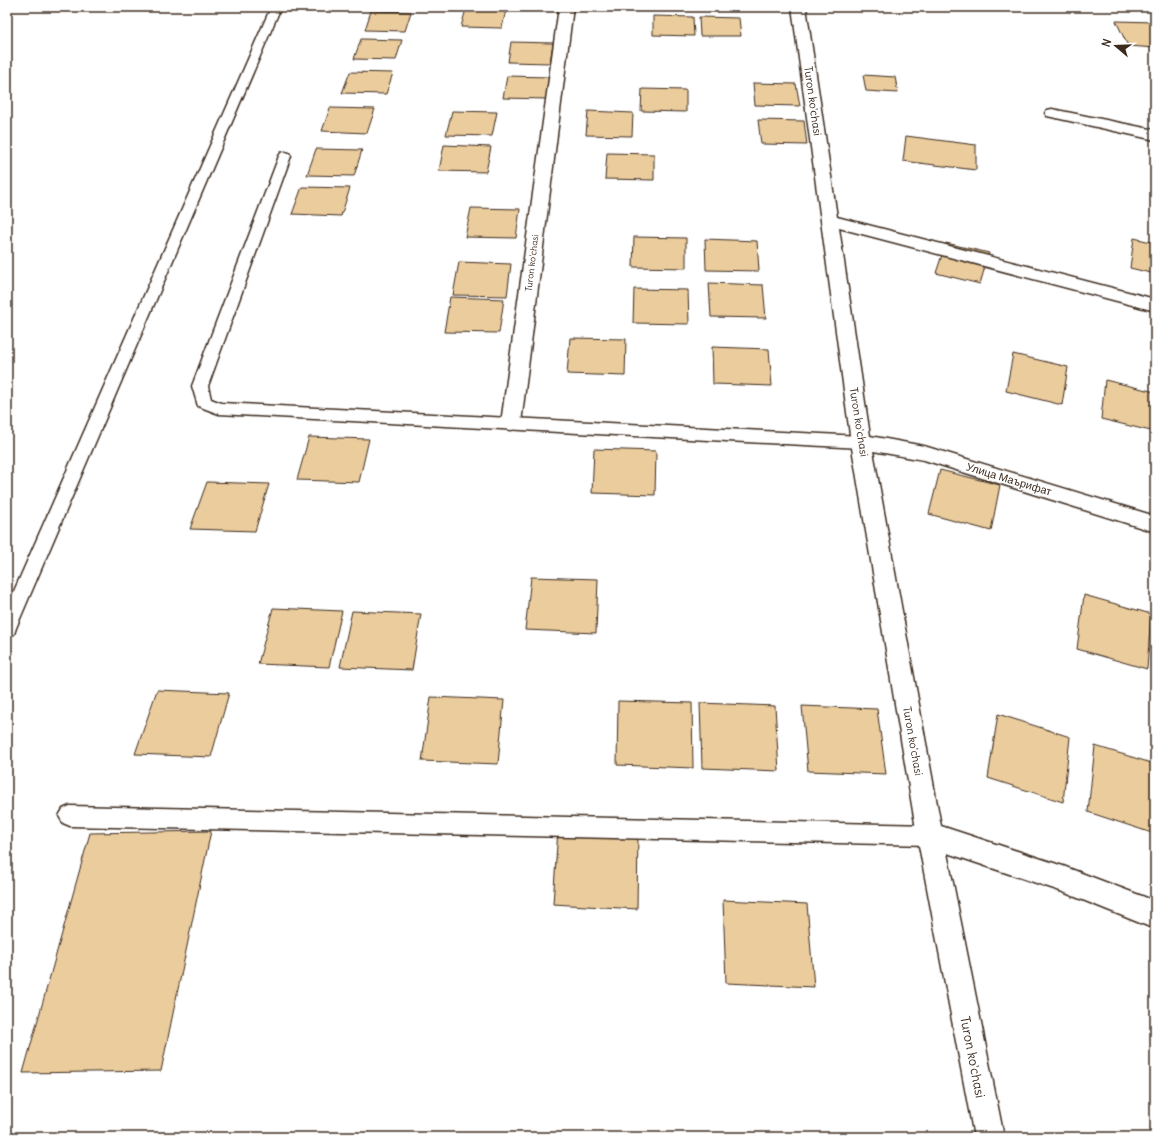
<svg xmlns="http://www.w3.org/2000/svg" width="1162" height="1144" font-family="Delius,sans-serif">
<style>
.building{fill:#eacc9d;stroke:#3b2a1e}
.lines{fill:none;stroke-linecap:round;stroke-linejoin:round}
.service-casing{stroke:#3b2a1e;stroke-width:3}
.minor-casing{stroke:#3b2a1e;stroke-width:3}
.service{fill:#fff;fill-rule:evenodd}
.minor{fill:#fff;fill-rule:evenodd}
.labels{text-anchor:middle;stroke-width:3;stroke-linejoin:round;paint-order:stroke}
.far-street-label{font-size:9px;fill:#3b2a1e;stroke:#fff}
.street-label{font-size:11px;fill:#3b2a1e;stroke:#fff}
.near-street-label{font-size:13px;fill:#3b2a1e;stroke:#fff}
</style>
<rect width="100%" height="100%" fill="#fff"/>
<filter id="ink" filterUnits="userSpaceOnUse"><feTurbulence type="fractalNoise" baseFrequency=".025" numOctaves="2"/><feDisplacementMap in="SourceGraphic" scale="8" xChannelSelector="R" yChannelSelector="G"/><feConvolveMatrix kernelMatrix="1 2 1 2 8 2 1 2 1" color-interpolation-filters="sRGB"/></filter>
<g filter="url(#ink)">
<g class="building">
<path d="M 466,9 L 506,10 L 502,28 L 461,27 Z"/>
<path d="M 371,11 L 411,12 L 405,31 L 365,30 Z"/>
<path d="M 653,16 L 693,17 L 694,36 L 653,35 Z"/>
<path d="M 699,17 L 739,18 L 741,36 L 700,36 Z"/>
<path d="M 1116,21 L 1155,22 L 1155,48 L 1128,46 Z"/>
<path d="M 361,39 L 402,40 L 396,60 L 354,59 Z"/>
<path d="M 511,42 L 553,43 L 550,63 L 508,62 Z"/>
<path d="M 350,72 L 393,73 L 386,94 L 342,93 Z"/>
<path d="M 863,75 L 895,77 L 898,93 L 866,91 Z"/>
<path d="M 507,76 L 550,77 L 547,99 L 503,98 Z"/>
<path d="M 753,83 L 796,84 L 800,106 L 755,105 Z"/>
<path d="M 642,89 L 686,90 L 686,112 L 641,111 Z"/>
<path d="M 330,108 L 375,109 L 367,133 L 322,131 Z"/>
<path d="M 452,111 L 497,112 L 492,136 L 446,135 Z"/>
<path d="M 588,111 L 633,113 L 632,136 L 586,135 Z"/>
<path d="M 758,120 L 804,121 L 807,145 L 761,144 Z"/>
<path d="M 906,136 L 976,145 L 976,170 L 903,161 Z"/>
<path d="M 444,145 L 491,147 L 486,172 L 439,171 Z"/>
<path d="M 316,149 L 362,150 L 354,176 L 307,175 Z"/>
<path d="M 607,153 L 654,154 L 654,180 L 605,179 Z"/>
<path d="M 302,187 L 350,188 L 341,216 L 292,214 Z"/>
<path d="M 471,208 L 520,209 L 516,238 L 465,237 Z"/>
<path d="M 634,237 L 686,238 L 686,268 L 633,267 Z"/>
<path d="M 1134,238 L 1155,243 L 1155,274 L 1130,268 Z"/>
<path d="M 705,239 L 757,241 L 759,271 L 706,270 Z"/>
<path d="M 946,243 L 989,253 L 980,284 L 936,273 Z"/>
<path d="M 459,262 L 511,264 L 507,296 L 453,295 Z"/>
<path d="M 709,283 L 763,285 L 766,318 L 711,317 Z"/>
<path d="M 634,289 L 688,290 L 689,324 L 633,323 Z"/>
<path d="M 450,297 L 504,299 L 499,333 L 444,332 Z"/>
<path d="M 570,338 L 626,339 L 625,376 L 567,374 Z"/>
<path d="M 712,347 L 769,349 L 772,386 L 713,384 Z"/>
<path d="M 1013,354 L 1068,367 L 1062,405 L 1006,391 Z"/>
<path d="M 1105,380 L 1155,392 L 1155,432 L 1101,419 Z"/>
<path d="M 309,437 L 369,439 L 359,482 L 297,480 Z"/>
<path d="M 594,449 L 656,451 L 655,495 L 592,493 Z"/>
<path d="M 940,470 L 1000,485 L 991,531 L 929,514 Z"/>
<path d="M 207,482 L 269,484 L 255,531 L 190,529 Z"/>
<path d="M 531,577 L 598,579 L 596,633 L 525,630 Z"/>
<path d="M 1084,595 L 1151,614 L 1147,669 L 1077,649 Z"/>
<path d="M 273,608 L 342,611 L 329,667 L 258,664 Z"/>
<path d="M 352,611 L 421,614 L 412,670 L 340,667 Z"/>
<path d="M 157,690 L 229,693 L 211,757 L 135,754 Z"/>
<path d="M 431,697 L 504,700 L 498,764 L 422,761 Z"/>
<path d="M 618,701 L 692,703 L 693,768 L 617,765 Z"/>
<path d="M 700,703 L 775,706 L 779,771 L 702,768 Z"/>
<path d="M 802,706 L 877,709 L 886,774 L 808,771 Z"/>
<path d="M 998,714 L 1070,737 L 1063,802 L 988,778 Z"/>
<path d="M 1095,746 L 1155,764 L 1155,834 L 1088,812 Z"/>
<path d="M 558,829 L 638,833 L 637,909 L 553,904 Z"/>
<path d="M 211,831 L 161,1071 L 23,1073 L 90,833 Z"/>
<path d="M 723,900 L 807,904 L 814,987 L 726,983 Z"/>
</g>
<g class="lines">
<defs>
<g id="service">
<path d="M 271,7 L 281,7 L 16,628 L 14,634 L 7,636 L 7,607 Z"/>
<path d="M 285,152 L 289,153 L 291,156 L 208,386 L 211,399 L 221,403 L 861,436 L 867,438 L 869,442 L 867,446 L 861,448 L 219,414 L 198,406 L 192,386 L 279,156 L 281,153 Z"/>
<path d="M 70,806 L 930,825 L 938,828 L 941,835 L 938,842 L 930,845 L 70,826 L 63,823 L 59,816 L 63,809 Z"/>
</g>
<g id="minor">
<path d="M 559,7 L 573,7 L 521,423 L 518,428 L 511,430 L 504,428 L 501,423 Z"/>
<path d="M 792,7 L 806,7 L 837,217 L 1155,299 L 1155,311 L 839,228 L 870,436 L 924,446 L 1155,516 L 1155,532 L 924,460 L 873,451 L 941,826 L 1063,866 L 1155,901 L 1155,929 L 1063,892 L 947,853 L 1004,1137 L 974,1137 L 917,835 L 851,442 Z"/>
<path d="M 1052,109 L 1155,130 L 1155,140 L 1047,116 L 1045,113 L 1047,110 Z"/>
</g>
</defs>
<use href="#service" class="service-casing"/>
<use href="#minor" class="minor-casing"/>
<use href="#service" class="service"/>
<use href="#minor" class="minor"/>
</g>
</g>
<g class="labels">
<g class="far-street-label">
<text transform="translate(532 263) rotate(-83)" y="3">Turon ko'chasi</text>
</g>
<g class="street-label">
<text transform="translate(813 101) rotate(82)" y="4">Turon ko'chasi</text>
<text transform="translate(859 422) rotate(81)" y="4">Turon ko'chasi</text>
<text transform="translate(1009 479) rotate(17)" y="4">Улица Маърифат</text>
<text transform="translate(913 741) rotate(80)" y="4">Turon ko'chasi</text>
</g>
<g class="near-street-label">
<text transform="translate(973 1057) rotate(79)" y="5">Turon ko'chasi</text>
</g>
</g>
<rect width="1162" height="1144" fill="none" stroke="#fff" stroke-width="24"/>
<rect x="12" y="12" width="1138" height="1120" fill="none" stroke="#3b2a1e" stroke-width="1.5" filter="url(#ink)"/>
<g transform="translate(1116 46) rotate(289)" stroke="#ffffff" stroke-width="3" paint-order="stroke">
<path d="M0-3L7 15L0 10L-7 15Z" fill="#3b2a1e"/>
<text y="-6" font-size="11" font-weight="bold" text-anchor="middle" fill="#3b2a1e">N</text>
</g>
</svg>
